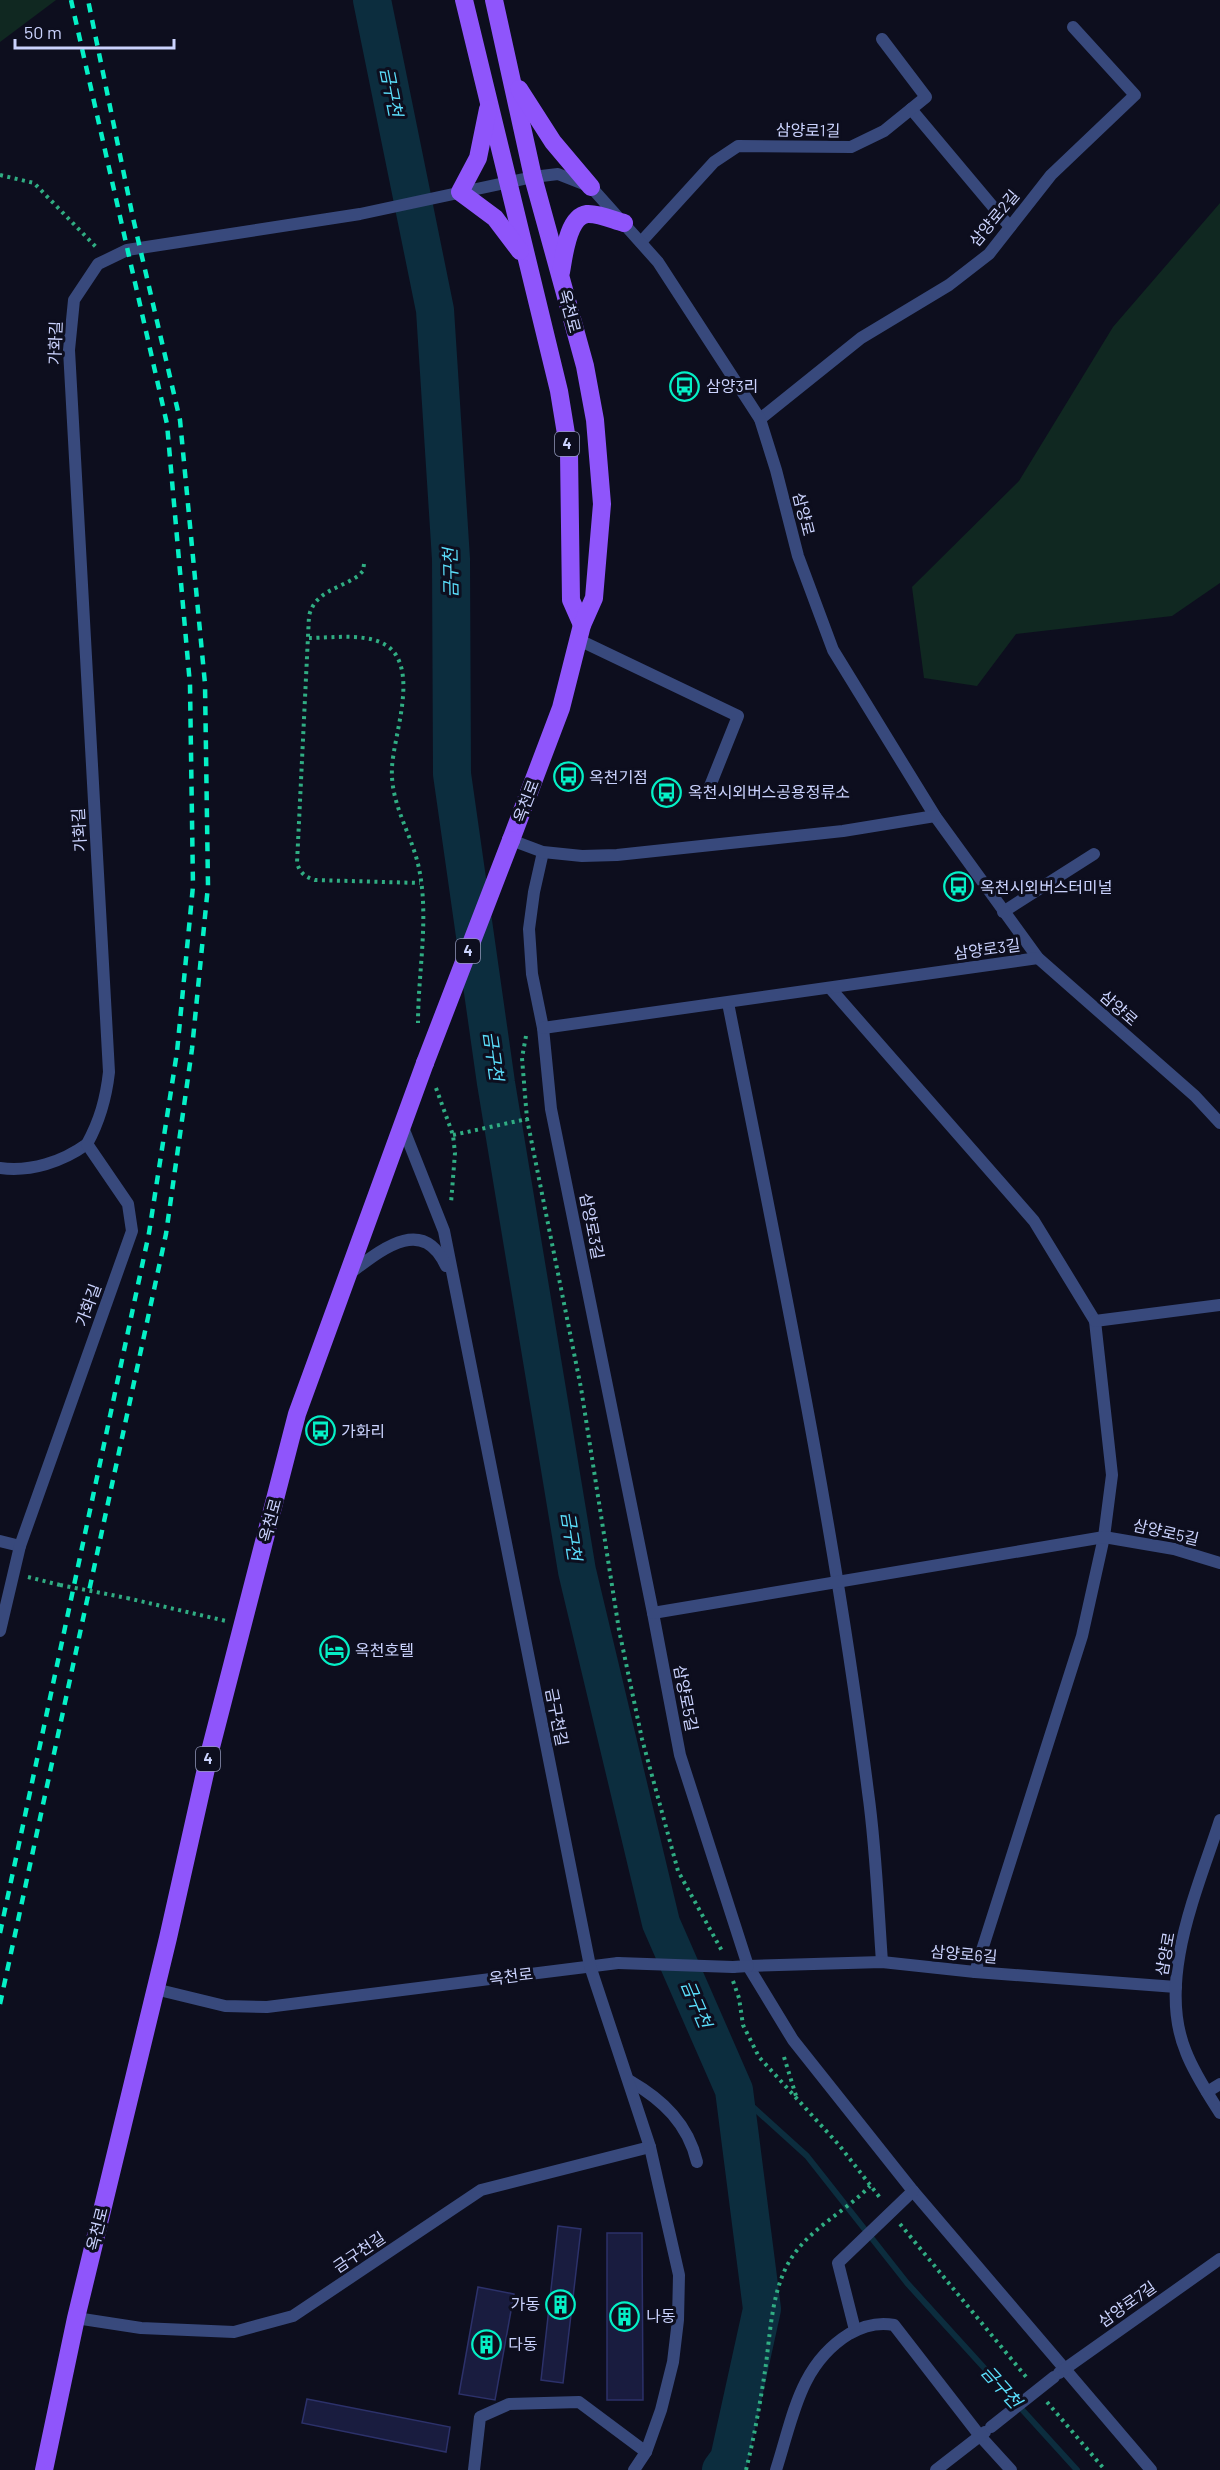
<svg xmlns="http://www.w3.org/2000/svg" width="1220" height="2470" font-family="Barlow,'Noto Sans KR',sans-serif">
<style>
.green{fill:#102821}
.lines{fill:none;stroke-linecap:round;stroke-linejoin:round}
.stream{stroke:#0c2d3e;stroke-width:6}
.river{stroke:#0c2d3e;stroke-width:38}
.building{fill:#191c3f;stroke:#2c316a;stroke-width:1.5}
.path{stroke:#30ad83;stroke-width:4;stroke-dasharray:3 4.5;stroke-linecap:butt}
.service{stroke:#38497c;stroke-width:12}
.minor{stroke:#38497c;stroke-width:12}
.tertiary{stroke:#38497c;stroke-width:12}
.primary{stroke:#8f55fb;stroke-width:18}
.rail{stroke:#05f0c6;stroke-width:4.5;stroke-dasharray:9 8;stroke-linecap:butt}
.path-bridge{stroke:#30ad83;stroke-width:4;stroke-dasharray:3 4.5;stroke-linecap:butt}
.pedestrian-bridge{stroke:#38497c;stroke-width:12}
.minor-bridge{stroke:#38497c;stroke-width:12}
.primary-bridge{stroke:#8f55fb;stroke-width:18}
.labels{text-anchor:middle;stroke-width:6;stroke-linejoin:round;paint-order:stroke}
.shield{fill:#0d0e1e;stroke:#9298bb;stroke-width:1.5}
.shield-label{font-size:15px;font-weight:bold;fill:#cbd3fe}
.street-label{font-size:16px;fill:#cbd3fe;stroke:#0d0e1e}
.poi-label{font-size:16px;fill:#cbd3fe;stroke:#0d0e1e;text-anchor:start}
.water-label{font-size:18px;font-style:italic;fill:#5bdefb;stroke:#0d0e1e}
</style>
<rect width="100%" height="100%" fill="#0d0e1e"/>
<g class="green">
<path d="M 0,0 L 56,0 L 0,42 Z"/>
<path d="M 1220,203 L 1220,583 L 1172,616 L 1016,634 L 977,686 L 924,678 L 912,587 L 1019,481 L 1113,327 Z"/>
</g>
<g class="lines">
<path class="stream" d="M 734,2090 L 807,2156 L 907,2283 L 1077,2470"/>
<path class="river" d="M 372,0 L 435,310 L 451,559 L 452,774 L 496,1083 L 577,1571 L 661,1923 L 734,2090 L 762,2309 L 729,2459 L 721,2470"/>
</g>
<g class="building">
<path d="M 558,2226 L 581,2229 L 563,2383 L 541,2380 Z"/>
<path d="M 607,2233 L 642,2233 L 643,2400 L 607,2400 Z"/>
<path d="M 478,2287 L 514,2294 L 495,2400 L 459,2394 Z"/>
<path d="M 307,2399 L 450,2427 L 446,2452 L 302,2423 Z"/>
</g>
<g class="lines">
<g class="path">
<path d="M 0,175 L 34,183 L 97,248"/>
<path d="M 364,564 L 363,571 L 358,576 C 339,589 315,591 309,616 L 297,863 C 300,873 305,877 315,880 L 420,883"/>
<path d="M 309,638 C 334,638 375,631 393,651 C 416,678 394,735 392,767 C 390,803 410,831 418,864 C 430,915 418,971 418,1023"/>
<path d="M 526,1036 L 522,1058 L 527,1119"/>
<path d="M 436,1088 L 453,1135 L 455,1153 L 451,1203"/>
<path d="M 453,1135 L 527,1119 L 581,1388 L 619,1630 L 642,1739 L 678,1871 L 722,1951"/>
<path d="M 28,1577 L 60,1585"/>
<path d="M 127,1598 L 226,1621"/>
<path d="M 733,1981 L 739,1998 L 743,2025 L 759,2057 L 839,2145 L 881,2199"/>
<path d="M 784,2057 L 797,2099"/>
<path d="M 900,2224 L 1027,2378"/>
<path d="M 1047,2402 L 1105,2470"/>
<path d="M 746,2470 C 754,2438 760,2404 765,2371 C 771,2331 771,2281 798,2249 C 818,2224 848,2209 870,2186"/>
</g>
<g class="service">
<path d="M 579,640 L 738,716 L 708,791"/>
<path d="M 630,2081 C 663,2100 688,2124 697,2162"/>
</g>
<g class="minor">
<path d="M 911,109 L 1010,227"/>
<path d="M 641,242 L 714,162 L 738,146 L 851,147 L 884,131 L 926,97 L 882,39"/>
<path d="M 760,419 L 861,338 L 949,285 L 989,254 L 1051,175 L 1135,95 L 1073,27"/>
<path d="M 543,852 L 534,892 L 529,929 L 532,974 L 543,1028 L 551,1109 L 653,1613 L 680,1755 L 748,1966 L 793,2040 L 913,2191 L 1151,2470"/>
<path d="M 1003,912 L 1094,854"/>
<path d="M 830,988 L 1034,1221 L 1095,1321 L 1112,1475 L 1104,1537 L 1082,1636 L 975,1972"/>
<path d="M 728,1003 C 780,1265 835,1527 868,1792 C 876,1848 878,1906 882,1962"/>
<path d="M 0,1168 C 31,1172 62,1162 87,1144"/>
<path d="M 1095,1321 L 1220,1305"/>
<path d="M 0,1541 L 20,1546"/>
<path d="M 653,1613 L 1104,1537 L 1174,1549 L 1220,1563"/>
<path d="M 0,1631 L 20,1546 L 132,1231 L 128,1204 L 87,1144 C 100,1120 106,1099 109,1072 L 69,350 L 74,300 L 98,264 L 127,250 L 360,214 L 533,177"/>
<path d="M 748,1966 L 882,1962 L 975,1972 L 1176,1987"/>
<path d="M 155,1989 L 225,2006 L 267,2007 L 618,1963"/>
<path d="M 1207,2092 L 1220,2084"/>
<path d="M 76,2318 L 141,2328 L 234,2332 L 293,2316 L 481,2190 L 650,2147"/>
<path d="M 1059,2373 L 1220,2259"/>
<path d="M 474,2470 L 480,2417 L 509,2404 L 579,2402 L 646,2452"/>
<path d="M 776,2470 C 793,2418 799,2365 849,2334 C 863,2326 879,2322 894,2325 L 980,2436 L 1011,2470"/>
<path d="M 936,2470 L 985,2432"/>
</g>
<g class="tertiary">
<path d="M 533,177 L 558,174 L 591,187 L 658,262 L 760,419 L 776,470 L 798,556 L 833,650 L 935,816 L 1038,958 L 1195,1096 L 1220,1123"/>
<path d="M 511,840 L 543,852 L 582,856 L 617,855 L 843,831 L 935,816"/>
<path d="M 543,1028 L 1038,958"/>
<path d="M 402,1125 L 444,1231 L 590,1966 L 650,2147 L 679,2275 L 678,2320 L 673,2362 L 661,2410 L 646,2452 L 634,2470"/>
<path d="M 349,1274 C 380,1251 422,1214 446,1266"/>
<path d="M 1220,1820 C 1198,1889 1156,1980 1186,2052 C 1194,2073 1208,2094 1220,2113"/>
<path d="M 733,1967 L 748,1966"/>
</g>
<g class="primary">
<path d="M 464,0 L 559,391 L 569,452 L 571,600 L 582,625"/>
<path d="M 494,0 L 533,177 L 585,366 L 595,420 L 602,504 L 594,598 L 582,625 L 561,708 L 511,840"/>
<path d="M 519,89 L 553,142 L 591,187"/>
<path d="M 488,109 L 478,158 L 460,192 L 495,218 L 520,251"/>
<path d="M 561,272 C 564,257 567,217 587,214 C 598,213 613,220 624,223"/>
<path d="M 44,2470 L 76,2318 L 168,1938 L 210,1751 L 297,1414 L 425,1063"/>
</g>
<g class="rail">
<path d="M 0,1933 L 149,1233 L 177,1052 L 193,886 L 190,685 L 167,424 L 71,0"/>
<path d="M 0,2004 L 166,1234 L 192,1049 L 208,886 L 205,684 L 180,420 L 133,218 L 88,0"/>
</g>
<path class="path-bridge" d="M 60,1585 L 127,1598"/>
<path class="pedestrian-bridge" d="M 855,2330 L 838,2263 L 913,2191"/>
<g class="minor-bridge">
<path d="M 618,1963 L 733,1967"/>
<path d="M 991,2427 L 1054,2377"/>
</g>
<path class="primary-bridge" d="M 425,1063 L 511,840"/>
</g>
<defs>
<symbol id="bus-ring" viewBox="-11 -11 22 22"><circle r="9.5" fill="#0d0e1e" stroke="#05f0c6" stroke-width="1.5"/><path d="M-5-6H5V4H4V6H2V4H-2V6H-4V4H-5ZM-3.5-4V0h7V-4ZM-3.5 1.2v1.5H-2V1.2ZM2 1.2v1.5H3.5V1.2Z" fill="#05f0c6"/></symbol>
<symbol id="hotel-ring" viewBox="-11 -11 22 22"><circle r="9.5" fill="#0d0e1e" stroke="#05f0c6" stroke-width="1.5"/><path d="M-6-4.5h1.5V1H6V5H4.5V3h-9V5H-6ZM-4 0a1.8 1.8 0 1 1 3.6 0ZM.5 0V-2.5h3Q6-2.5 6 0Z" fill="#05f0c6"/></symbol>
<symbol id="building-ring" viewBox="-11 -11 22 22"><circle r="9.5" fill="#0d0e1e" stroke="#05f0c6" stroke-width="1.5"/><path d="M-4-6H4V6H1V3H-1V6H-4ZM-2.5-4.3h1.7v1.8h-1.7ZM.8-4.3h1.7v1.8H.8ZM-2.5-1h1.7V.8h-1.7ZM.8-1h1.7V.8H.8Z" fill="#05f0c6"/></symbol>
</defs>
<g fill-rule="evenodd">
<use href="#bus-ring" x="668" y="370" width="33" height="33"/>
<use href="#bus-ring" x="552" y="760" width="33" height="33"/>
<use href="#bus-ring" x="650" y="776" width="33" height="33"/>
<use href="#bus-ring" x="942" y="870" width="33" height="33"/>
<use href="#bus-ring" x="304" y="1414" width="33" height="33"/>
<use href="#hotel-ring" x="318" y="1634" width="33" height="33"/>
<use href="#building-ring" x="544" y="2288" width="33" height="33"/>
<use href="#building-ring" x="608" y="2300" width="33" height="33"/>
<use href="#building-ring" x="470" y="2328" width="33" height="33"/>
</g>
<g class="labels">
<g class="shield">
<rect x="555" y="432" width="24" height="24" rx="4.5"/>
<rect x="456" y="939" width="24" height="24" rx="4.5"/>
<rect x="196" y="1747" width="24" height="24" rx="4.5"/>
</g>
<g class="shield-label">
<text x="567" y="449">4</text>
<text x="468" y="956">4</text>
<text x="208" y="1764">4</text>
</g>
<g class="street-label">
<text transform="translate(808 130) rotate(1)" y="6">삼양로1길</text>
<text transform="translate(994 218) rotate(-50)" y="6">삼양로2길</text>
<text transform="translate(570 311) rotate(75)" y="6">옥천로</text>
<text transform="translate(55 343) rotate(-88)" y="6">가화길</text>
<text transform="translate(804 514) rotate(76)" y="6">삼양로</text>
<text transform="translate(526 801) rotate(-69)" y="6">옥천로</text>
<text transform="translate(79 830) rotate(-93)" y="6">가화길</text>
<text transform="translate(987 949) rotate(-8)" y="6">삼양로3길</text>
<text transform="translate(1119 1008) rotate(41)" y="6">삼양로</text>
<text transform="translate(592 1226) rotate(79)" y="6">삼양로3길</text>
<text transform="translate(88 1305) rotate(-70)" y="6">가화길</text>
<text transform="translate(270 1520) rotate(-75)" y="6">옥천로</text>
<text transform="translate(1166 1532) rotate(13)" y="6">삼양로5길</text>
<text transform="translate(686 1698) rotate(79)" y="6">삼양로5길</text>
<text transform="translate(557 1717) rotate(79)" y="6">금구천길</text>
<text transform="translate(964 1954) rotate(5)" y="6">삼양로6길</text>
<text transform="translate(1165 1954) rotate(-80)" y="6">삼양로</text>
<text transform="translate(511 1976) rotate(-7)" y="6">옥천로</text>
<text transform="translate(97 2229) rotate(-76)" y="6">옥천로</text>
<text transform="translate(359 2252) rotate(-34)" y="6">금구천길</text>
<text transform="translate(1127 2304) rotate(-35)" y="6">삼양로7길</text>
</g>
<g class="poi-label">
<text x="706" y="392">삼양3리</text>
<text x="589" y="783">옥천기점</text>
<text x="688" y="798">옥천시외버스공용정류소</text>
<text x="980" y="893">옥천시외버스터미널</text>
<text x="341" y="1437">가화리</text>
<text x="355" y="1656">옥천호텔</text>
<text x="540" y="2310" text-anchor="end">가동</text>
<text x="646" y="2322">나동</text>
<text x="508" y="2350">다동</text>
</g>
<g class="water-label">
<text transform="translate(391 92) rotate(79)" y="6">금구천</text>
<text transform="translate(451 573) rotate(-91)" y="6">금구천</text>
<text transform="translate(493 1056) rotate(82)" y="6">금구천</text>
<text transform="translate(571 1536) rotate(81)" y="6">금구천</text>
<text transform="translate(696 2004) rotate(67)" y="6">금구천</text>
<text transform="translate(1001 2387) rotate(48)" y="6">금구천</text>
</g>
</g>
<path d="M15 39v9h159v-9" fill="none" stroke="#cbd3fe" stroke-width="3"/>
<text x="24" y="39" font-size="18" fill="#cbd3fe" stroke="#0d0e1e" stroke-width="4.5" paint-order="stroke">50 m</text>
</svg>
